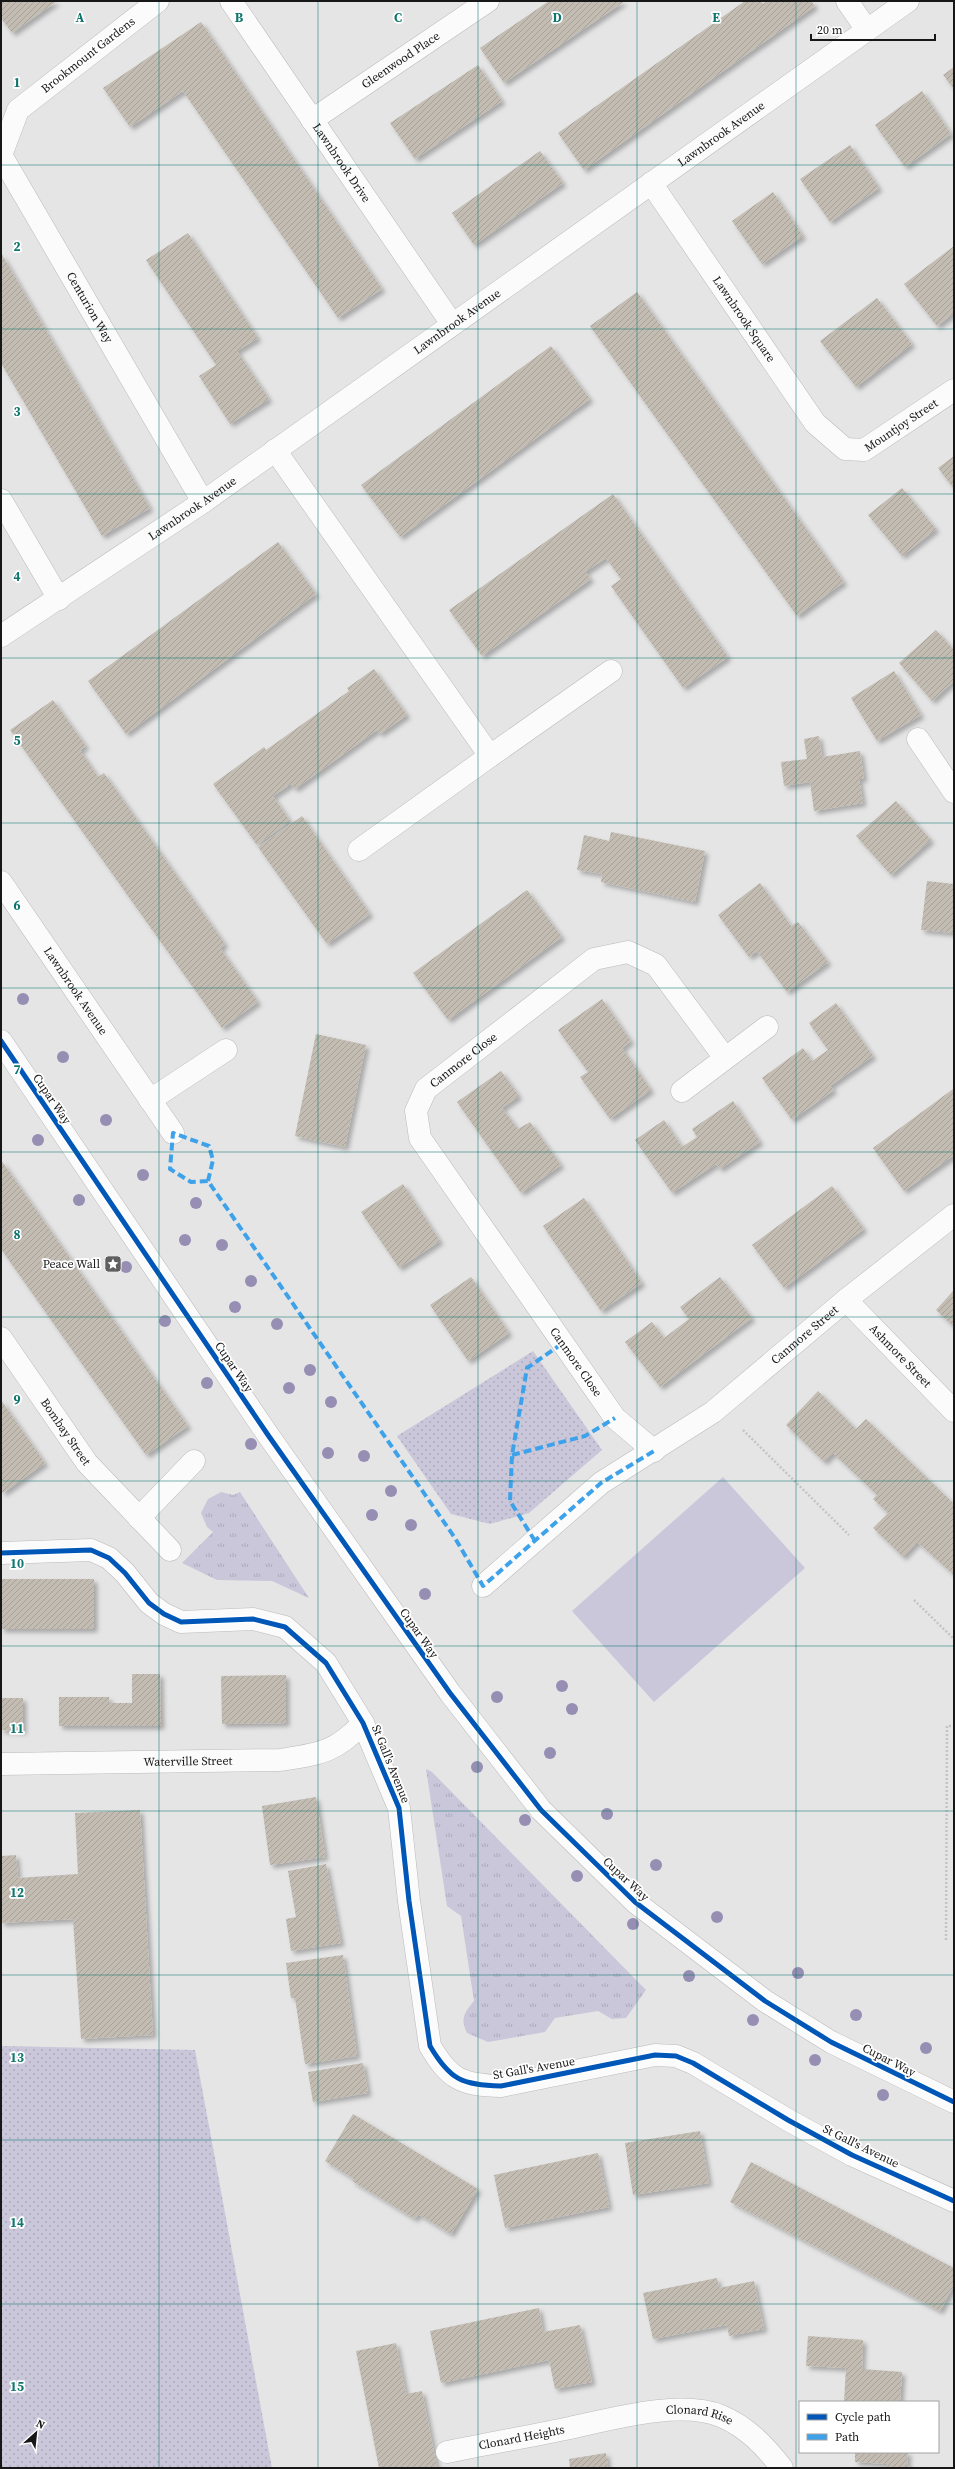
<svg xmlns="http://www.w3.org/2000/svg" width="955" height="2469" font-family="'Source Serif 4',serif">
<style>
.grass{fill:url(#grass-tufts)}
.park{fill:url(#park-dots)}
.pitch{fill:#cac7db}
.building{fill:url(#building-hatch);filter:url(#shadow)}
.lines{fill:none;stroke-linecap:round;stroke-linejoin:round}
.street-casing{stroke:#bababb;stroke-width:23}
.secondary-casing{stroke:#bababb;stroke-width:23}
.path{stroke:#c4c4c5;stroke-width:2.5;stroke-dasharray:2 2;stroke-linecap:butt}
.street{stroke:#fbfbfb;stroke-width:22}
.secondary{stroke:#fbfbfb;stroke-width:22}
.quiet{stroke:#3da2ea;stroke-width:4;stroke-dasharray:8 4;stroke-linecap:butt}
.cycleway-casing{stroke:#fff;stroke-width:8}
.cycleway{stroke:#0057b8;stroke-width:5}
.tree{fill:#978eb4}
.grid{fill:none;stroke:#0f766e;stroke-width:1;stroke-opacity:0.55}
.labels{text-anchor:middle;stroke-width:3.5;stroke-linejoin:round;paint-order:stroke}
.street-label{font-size:12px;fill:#171718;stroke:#fff}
.poi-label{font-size:12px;fill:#171718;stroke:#fff;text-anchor:end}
.grid-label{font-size:13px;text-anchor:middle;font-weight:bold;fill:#0f766e;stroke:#fff;stroke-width:3.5;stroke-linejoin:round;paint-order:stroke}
</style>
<defs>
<pattern id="grass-tufts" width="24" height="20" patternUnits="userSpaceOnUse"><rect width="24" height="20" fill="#cac7db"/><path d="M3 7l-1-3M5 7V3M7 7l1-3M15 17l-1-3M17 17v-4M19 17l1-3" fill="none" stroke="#adaabb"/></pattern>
<pattern id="park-dots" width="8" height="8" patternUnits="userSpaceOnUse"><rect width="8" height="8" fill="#cac7db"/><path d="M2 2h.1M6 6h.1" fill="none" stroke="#adaabb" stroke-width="1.8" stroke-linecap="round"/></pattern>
<pattern id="building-hatch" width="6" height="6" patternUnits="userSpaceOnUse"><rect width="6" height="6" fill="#c3bcb2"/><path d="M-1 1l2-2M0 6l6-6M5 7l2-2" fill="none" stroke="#a7a198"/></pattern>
<filter id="shadow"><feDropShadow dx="3.5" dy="3.5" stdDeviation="2" flood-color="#0004"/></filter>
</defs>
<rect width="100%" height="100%" fill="#e5e5e6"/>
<g class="grass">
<path d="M 221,1492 L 233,1495 L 240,1492 L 309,1598 L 272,1581 L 217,1580 L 182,1563 L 213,1532 L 207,1527 L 201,1513 L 208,1499 Z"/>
<path d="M 426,1769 L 432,1772 L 646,1990 L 626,2018 L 612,2019 L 598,2011 L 555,2018 L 545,2032 L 488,2042 L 467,2033 C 460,2019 464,2013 474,2001 L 461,1916 L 447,1906 Z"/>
</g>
<g class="park">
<path d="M 533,1351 L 602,1450 L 529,1513 L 490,1524 L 451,1514 L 397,1436 Z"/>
<path d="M 1,2046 L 195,2050 L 272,2468 L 1,2468 Z"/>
</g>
<path class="pitch" d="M 723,1477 L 805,1568 L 654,1702 L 572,1611 Z"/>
<g class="building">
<path d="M 1,1 L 57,1 L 12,33 L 1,18 Z"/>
<path d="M 549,1 L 625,1 L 504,83 L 480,48 Z"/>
<path d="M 745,1 L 761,1 L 763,4 L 767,1 L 811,1 L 815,6 L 584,170 L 558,133 Z"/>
<path d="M 201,22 L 382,289 L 338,318 L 183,91 L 130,127 L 103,88 Z"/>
<path d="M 478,65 L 502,101 L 415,159 L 390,123 Z"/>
<path d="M 954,67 L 954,89 L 943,75 Z"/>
<path d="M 922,91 L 951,134 L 905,167 L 875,125 Z"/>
<path d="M 850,145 L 879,188 L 830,222 L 800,179 Z"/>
<path d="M 540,151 L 563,183 L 474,245 L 452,213 Z"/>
<path d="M 773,192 L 803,236 L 762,264 L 732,221 Z"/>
<path d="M 188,233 L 258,338 L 237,351 L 269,399 L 230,424 L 199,376 L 216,365 L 146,260 Z"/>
<path d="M 954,246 L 954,313 L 937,326 L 904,284 Z"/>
<path d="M 1,253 L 150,508 L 102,536 L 1,363 Z"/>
<path d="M 637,292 L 844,582 L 797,616 L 590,326 Z"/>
<path d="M 877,298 L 912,344 L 856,387 L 820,341 Z"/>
<path d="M 551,346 L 590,399 L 400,537 L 361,485 Z"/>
<path d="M 954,456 L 954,489 L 938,468 Z"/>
<path d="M 902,488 L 936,529 L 902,556 L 868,515 Z"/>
<path d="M 613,494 L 728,657 L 683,688 L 611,586 L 621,579 L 606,558 L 585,572 L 591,579 L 482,656 L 449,610 Z"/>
<path d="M 278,542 L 316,594 L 126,734 L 88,681 Z"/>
<path d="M 936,630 L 954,650 L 954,681 L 932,701 L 899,663 Z"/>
<path d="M 374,669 L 407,715 L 380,734 L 377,730 L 295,789 L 291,784 L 273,796 L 290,821 L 257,845 L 213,784 L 264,747 L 266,750 L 349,691 L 347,688 Z"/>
<path d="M 894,671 L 921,715 L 877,741 L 851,698 Z"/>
<path d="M 53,700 L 86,746 L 80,750 L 98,777 L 104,773 L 225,944 L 220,948 L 258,1002 L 222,1028 L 10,730 Z"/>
<path d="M 819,736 L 822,757 L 860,751 L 864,779 L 859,779 L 863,803 L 814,811 L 810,782 L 784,786 L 781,762 L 807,759 L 804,739 Z"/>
<path d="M 896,801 L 931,840 L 891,875 L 856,836 Z"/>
<path d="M 302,816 L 370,914 L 327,944 L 258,847 Z"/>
<path d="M 611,832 L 705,851 L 695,902 L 601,882 L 602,874 L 577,870 L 584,835 L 609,841 Z"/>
<path d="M 927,881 L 954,884 L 954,933 L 921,930 Z"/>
<path d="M 760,883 L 791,926 L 798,922 L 828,962 L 787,992 L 757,951 L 749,957 L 718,915 Z"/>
<path d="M 527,890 L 562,937 L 448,1020 L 413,973 Z"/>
<path d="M 602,999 L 631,1041 L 622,1048 L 651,1090 L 610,1119 L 580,1077 L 588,1072 L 558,1030 Z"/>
<path d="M 836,1003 L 873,1056 L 830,1086 L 834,1090 L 792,1120 L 762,1078 L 803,1048 L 812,1061 L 828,1050 L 809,1023 Z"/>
<path d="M 316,1034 L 366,1045 L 345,1147 L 295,1136 Z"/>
<path d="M 501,1071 L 519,1096 L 502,1108 L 518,1129 L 530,1122 L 561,1165 L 521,1193 L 457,1102 Z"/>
<path d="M 953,1089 L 954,1155 L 904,1191 L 873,1148 Z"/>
<path d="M 733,1101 L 760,1142 L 720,1169 L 716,1164 L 672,1193 L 635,1140 L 664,1120 L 682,1147 L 697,1137 L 692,1129 Z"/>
<path d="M 1,1160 L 188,1426 L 146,1455 L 1,1249 Z"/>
<path d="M 403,1184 L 440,1241 L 399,1268 L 361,1212 Z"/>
<path d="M 832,1186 L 864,1229 L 784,1288 L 752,1245 Z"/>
<path d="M 584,1198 L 642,1283 L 601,1311 L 543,1226 Z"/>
<path d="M 471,1277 L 509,1333 L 468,1361 L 430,1305 Z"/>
<path d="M 720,1277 L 752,1318 L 660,1387 L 625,1342 L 652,1322 L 664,1338 L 689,1319 L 680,1307 Z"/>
<path d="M 954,1290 L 954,1327 L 936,1310 Z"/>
<path d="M 818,1391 L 856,1429 L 866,1419 L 954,1504 L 954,1575 L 917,1542 L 903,1557 L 873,1528 L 888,1513 L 873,1499 L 877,1495 L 833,1453 L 824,1462 L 786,1425 Z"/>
<path d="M 1,1400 L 45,1463 L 3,1493 L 1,1490 Z"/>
<rect x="1" y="1579" width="93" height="50"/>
<path d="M 132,1674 L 160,1674 L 161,1726 L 59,1726 L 59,1697 L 109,1697 L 109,1703 L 132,1703 Z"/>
<path d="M 286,1675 L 286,1723 L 222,1724 L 221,1676 Z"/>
<path d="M 1,1698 L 23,1698 L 23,1731 L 1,1730 Z"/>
<path d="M 316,1797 L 325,1857 L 270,1865 L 262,1806 Z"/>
<path d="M 140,1810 L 153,2035 L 81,2039 L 73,1919 L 1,1923 L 1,1856 L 16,1855 L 18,1878 L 78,1874 L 75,1813 Z"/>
<path d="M 326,1864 L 341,1943 L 291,1951 L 286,1919 L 296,1917 L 288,1871 Z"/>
<path d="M 343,1955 L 357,2056 L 305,2064 L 295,1998 L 291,1998 L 286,1963 Z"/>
<path d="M 363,2063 L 368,2093 L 313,2102 L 308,2072 Z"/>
<path d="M 353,2114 L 478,2189 L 451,2234 L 418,2214 L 415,2219 L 352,2181 L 354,2179 L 325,2161 Z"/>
<path d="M 700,2131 L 709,2183 L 633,2195 L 625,2143 Z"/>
<path d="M 598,2153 L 609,2207 L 505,2228 L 494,2175 Z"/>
<path d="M 751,2162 L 954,2268 L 954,2285 L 940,2311 L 730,2202 Z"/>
<path d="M 717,2278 L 719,2288 L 754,2281 L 764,2329 L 729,2336 L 727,2325 L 653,2339 L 643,2293 Z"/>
<path d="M 539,2308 L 543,2332 L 580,2325 L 592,2382 L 555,2389 L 549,2360 L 441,2383 L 430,2331 Z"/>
<path d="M 808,2336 L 863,2340 L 862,2369 L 902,2372 L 900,2402 L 844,2402 L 846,2368 L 806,2366 Z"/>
<path d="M 396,2343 L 406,2394 L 422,2391 L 437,2468 L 379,2468 L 356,2351 Z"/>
<path d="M 855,2452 L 908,2452 L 907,2466 L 923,2468 L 887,2468 L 888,2464 L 855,2462 Z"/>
<path d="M 606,2453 L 608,2468 L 570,2468 L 569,2459 Z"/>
</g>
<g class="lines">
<defs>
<g id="street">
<path id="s1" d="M 158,1 L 18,110 L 1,155 L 203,502"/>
<path id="s2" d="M 231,1 L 452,324"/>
<path d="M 847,1 L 867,30"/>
<path id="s3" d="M 312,120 L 488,1"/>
<path id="s4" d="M 651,183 L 815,423 L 845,449 L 864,450 L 954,390"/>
<path d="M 275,450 L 490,756 L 611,671"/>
<path d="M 1,500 L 59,599"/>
<path id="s5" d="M 1,636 L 203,502 L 908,1"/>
<path d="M 918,739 L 954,792"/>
<path d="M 359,850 L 490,756"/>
<path id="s6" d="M 1,882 L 173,1133"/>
<path d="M 682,1091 L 767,1027"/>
<path d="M 150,1100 L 226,1050"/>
<path id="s7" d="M 846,1300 L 954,1411"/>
<path id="s8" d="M 1,1338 L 87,1463 L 170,1550"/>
<path id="s9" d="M 654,1451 L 615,1418 L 420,1138 L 416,1111 L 426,1089 L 594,959 L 628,952 L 656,965 L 725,1058"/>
<path d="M 139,1518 L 194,1461"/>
<path d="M 1,1553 L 91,1550 L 109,1558 L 125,1573 L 149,1603 L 164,1614 L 181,1622 L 253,1619 L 285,1627 L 326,1663 L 363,1723 L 399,1808 L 409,1901 L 430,2046 C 450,2080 462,2085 501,2086 L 655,2055 L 676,2056 L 693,2063 L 788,2120 L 852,2155 L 954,2201"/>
<path id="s10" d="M 483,1586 L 601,1483 L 713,1412 L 846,1300 L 954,1215"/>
<path id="s11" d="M 1,1764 L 280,1760 C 319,1754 335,1753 363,1723"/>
<path id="s12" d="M 447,2452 C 486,2444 526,2437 565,2429 C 608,2420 679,2399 721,2416 C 747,2427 765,2446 782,2468"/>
</g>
<path id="secondary" d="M 1,1041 L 268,1435 L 450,1693 L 541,1810 L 635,1902 L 765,2001 L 831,2042 L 954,2102"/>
</defs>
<use href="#street" class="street-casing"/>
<use href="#secondary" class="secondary-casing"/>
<g class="path">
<path d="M 743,1430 L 849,1535"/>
<path d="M 914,1600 L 954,1639"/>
<path d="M 946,1940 L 947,1726 L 954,1726"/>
</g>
<use href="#street" class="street"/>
<use href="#secondary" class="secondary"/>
<g class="quiet">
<path d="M 208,1181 L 213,1160 L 209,1146 L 173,1133 L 170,1169 L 191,1182 L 208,1181 L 455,1538 L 483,1586 L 601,1483 L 654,1451"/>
<path d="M 512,1455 L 585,1436 L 615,1418"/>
<path d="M 535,1541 L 510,1501 L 512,1455 L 527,1368 L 563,1343"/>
</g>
<defs>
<g id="cycleway">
<path d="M 1,1041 L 268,1435 L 450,1693 L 541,1810 L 635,1902 L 765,2001 L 831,2042 L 954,2102"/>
<path d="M 1,1553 L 91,1550 L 109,1558 L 125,1573 L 149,1603 L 164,1614 L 181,1622 L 253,1619 L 285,1627 L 326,1663 L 363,1723 L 399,1808 L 409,1901 L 430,2046 C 450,2080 462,2085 501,2086 L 655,2055 L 676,2056 L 693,2063 L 788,2120 L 852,2155 L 954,2201"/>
</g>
</defs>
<use href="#cycleway" class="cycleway-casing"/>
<use href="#cycleway" class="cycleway"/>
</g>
<g class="tree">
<circle cx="23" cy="999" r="6"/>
<circle cx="63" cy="1057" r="6"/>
<circle cx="106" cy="1120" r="6"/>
<circle cx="38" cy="1140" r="6"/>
<circle cx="143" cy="1175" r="6"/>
<circle cx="79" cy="1200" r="6"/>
<circle cx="196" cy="1203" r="6"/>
<circle cx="185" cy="1240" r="6"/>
<circle cx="222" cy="1245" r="6"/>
<circle cx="126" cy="1267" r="6"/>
<circle cx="251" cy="1281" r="6"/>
<circle cx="235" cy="1307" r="6"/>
<circle cx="165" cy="1321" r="6"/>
<circle cx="277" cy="1324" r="6"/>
<circle cx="310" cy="1370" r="6"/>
<circle cx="207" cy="1383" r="6"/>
<circle cx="289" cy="1388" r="6"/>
<circle cx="331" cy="1402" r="6"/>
<circle cx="251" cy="1444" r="6"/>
<circle cx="328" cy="1453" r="6"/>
<circle cx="364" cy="1456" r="6"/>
<circle cx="391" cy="1491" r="6"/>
<circle cx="372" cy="1515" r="6"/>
<circle cx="411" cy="1525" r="6"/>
<circle cx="425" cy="1594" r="6"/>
<circle cx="562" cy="1686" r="6"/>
<circle cx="497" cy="1697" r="6"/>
<circle cx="572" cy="1709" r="6"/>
<circle cx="550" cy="1753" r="6"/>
<circle cx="477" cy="1767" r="6"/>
<circle cx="607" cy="1814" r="6"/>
<circle cx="525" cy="1820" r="6"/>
<circle cx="656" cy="1865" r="6"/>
<circle cx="577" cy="1876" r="6"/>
<circle cx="717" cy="1917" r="6"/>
<circle cx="633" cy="1924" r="6"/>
<circle cx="798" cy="1973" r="6"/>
<circle cx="689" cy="1976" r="6"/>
<circle cx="856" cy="2015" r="6"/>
<circle cx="753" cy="2020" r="6"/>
<circle cx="926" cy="2048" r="6"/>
<circle cx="815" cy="2060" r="6"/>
<circle cx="883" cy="2095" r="6"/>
</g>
<path class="grid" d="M 159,1 L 159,2468M 318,1 L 318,2468M 478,1 L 478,2468M 637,1 L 637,2468M 796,1 L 796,2468M 1,165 L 954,165M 1,329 L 954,329M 1,494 L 954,494M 1,658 L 954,658M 1,823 L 954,823M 1,988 L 954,988M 1,1152 L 954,1152M 1,1317 L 954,1317M 1,1481 L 954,1481M 1,1646 L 954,1646M 1,1811 L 954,1811M 1,1975 L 954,1975M 1,2140 L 954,2140M 1,2304 L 954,2304"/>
<defs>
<symbol id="sight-square" viewBox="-11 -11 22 22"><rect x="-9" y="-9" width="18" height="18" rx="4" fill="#5f5f60" stroke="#fff"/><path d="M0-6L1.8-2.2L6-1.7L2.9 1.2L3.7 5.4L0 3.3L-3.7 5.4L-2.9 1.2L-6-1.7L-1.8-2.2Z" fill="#fff"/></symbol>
</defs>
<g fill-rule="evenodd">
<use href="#sight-square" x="103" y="1254" width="20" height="20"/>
</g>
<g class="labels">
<g class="street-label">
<text transform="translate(88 55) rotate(-38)" y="4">Brookmount Gardens</text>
<text dy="4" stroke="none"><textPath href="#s3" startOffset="107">Gleenwood Place</textPath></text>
<text dy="4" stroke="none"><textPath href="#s5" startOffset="878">Lawnbrook Avenue</textPath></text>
<text dy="4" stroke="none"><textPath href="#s2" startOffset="196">Lawnbrook Drive</textPath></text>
<text dy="4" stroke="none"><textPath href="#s1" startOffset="402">Centurion Way</textPath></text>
<text dy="4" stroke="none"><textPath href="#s4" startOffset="165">Lawnbrook Square</textPath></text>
<text dy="4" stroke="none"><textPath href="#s5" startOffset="554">Lawnbrook Avenue</textPath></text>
<text dy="4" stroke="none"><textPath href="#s4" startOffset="394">Mountjoy Street</textPath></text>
<text dy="4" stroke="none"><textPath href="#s5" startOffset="230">Lawnbrook Avenue</textPath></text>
<text dy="4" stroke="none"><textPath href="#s6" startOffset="132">Lawnbrook Avenue</textPath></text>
<text dy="4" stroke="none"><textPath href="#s9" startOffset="491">Canmore Close</textPath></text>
<text transform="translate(52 1099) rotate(56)" y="4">Cupar Way</text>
<text dy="4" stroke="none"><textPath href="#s10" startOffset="409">Canmore Street</textPath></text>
<text dy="4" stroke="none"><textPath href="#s7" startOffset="78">Ashmore Street</textPath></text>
<text transform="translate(576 1362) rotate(55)" y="4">Canmore Close</text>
<text transform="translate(234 1367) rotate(56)" y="4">Cupar Way</text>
<text dy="4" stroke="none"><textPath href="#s8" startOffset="114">Bombay Street</textPath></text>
<text transform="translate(419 1633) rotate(55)" y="4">Cupar Way</text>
<text dy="4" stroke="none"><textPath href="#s11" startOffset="187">Waterville Street</textPath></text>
<text transform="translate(391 1764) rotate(68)" y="4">St Gall's Avenue</text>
<text transform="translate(626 1879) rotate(43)" y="4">Cupar Way</text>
<text transform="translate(889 2060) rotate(27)" y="4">Cupar Way</text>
<text transform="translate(534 2068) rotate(-10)" y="4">St Gall's Avenue</text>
<text transform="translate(861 2146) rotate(26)" y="4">St Gall's Avenue</text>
<text dy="4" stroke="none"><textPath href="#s12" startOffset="257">Clonard Rise</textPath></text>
<text dy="4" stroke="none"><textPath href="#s12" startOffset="76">Clonard Heights</textPath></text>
</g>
<g class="poi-label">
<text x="100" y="1268">Peace Wall</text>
</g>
</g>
<g class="grid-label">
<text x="80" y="22">A</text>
<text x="239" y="22">B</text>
<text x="398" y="22">C</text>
<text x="557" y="22">D</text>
<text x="716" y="22">E</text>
<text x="17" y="87">1</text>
<text x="17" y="251">2</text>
<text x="17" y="416">3</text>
<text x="17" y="581">4</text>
<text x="17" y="745">5</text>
<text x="17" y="910">6</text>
<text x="17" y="1074">7</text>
<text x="17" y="1239">8</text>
<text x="17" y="1404">9</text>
<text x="17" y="1568">10</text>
<text x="17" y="1733">11</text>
<text x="17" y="1897">12</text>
<text x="17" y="2062">13</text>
<text x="17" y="2227">14</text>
<text x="17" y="2391">15</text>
</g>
<rect width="955" height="2469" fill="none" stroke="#171718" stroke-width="4"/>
<rect x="799" y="2401" width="140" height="52" fill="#ffffff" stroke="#a2a2a3"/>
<rect x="807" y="2414" width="20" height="6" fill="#0057b8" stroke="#a2a2a3"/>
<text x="835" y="2421" font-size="12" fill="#171718">Cycle path</text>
<rect x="807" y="2434" width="20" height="6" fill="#3da2ea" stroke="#a2a2a3"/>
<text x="835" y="2441" font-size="12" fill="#171718">Path</text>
<g transform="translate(36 2433) rotate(27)" stroke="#ffffff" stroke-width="3" paint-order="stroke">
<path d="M0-3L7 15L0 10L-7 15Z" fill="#171718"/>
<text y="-6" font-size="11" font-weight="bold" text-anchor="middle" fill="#171718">N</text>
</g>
<path d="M811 34v6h124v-6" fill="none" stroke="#171718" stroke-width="2"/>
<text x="817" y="34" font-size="12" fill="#171718" stroke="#ffffff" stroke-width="3" paint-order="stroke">20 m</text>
</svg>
